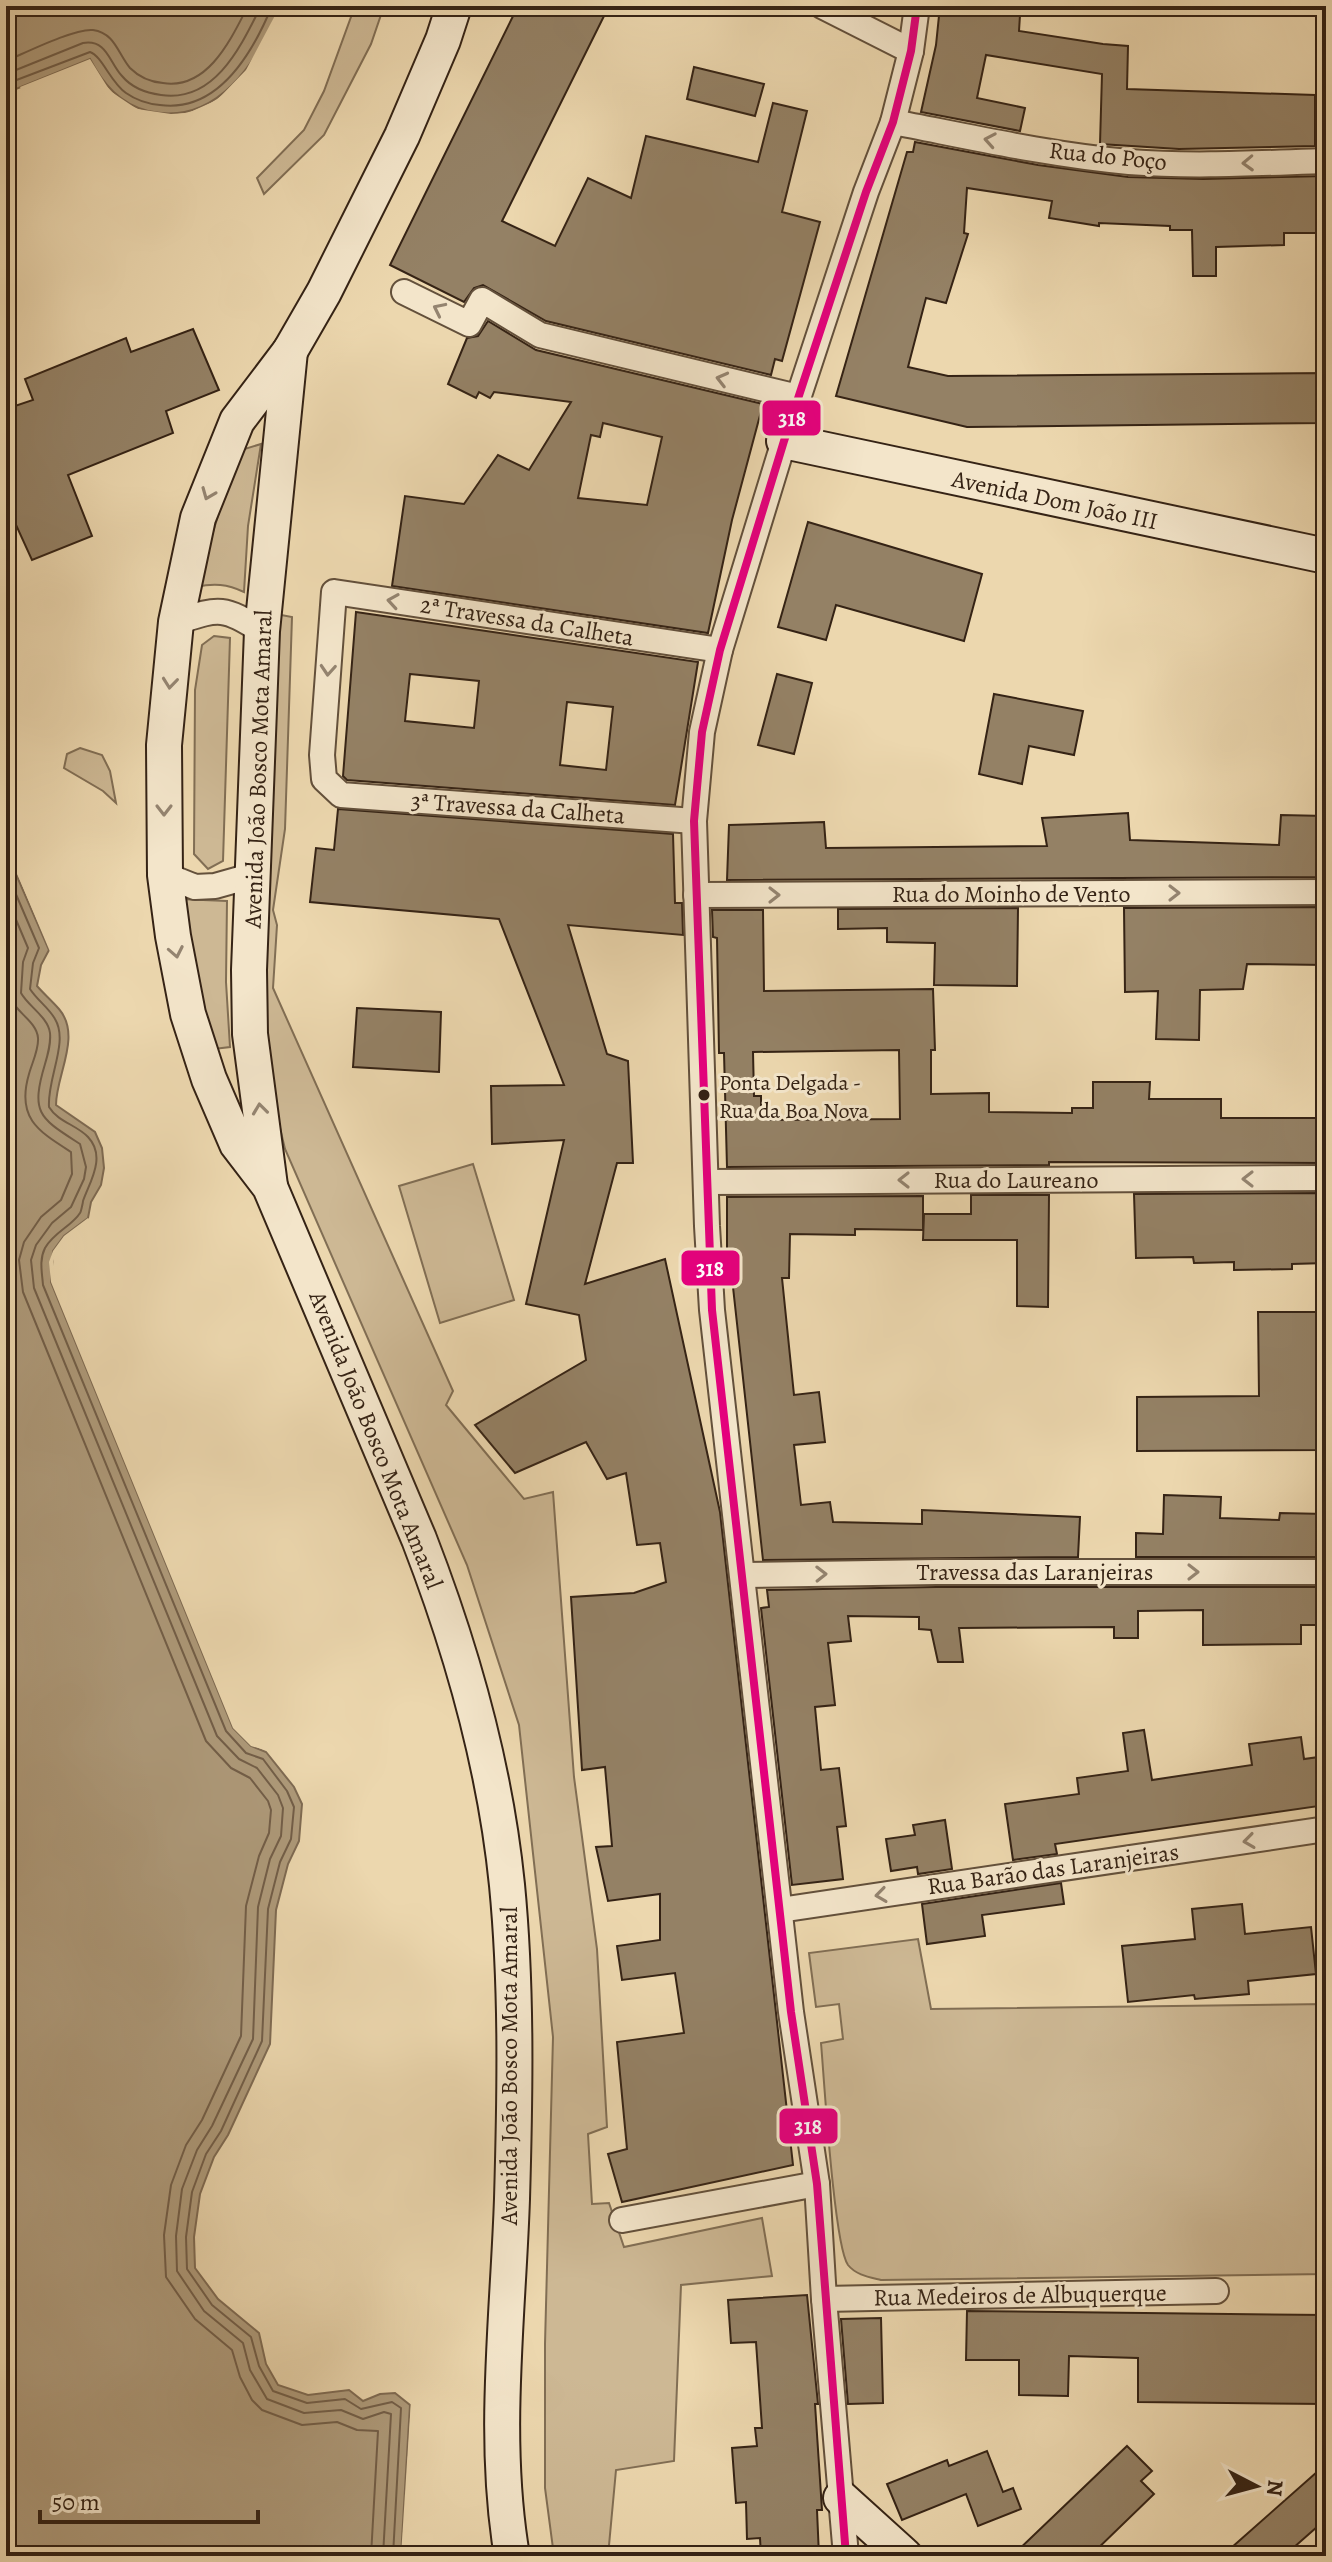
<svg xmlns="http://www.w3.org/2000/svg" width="1332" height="2562" font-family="Alegreya,serif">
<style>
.green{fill:#cdb894;stroke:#816e54;stroke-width:2}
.water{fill:#ae9a7a;stroke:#7e6a52;stroke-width:2}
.pier{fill:#ecd7ae}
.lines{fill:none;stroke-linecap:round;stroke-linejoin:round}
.shore{stroke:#725e48;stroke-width:2}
.building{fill:#948165;stroke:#352315;stroke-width:2;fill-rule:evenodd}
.minor-casing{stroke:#63503b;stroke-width:28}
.secondary-casing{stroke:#352315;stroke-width:38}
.minor{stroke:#f3e5ca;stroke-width:24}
.secondary{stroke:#f3e5ca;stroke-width:34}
.bus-1-casing{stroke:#f3e5ca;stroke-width:14}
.bus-1{stroke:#e5007d;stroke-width:8}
.oneway{stroke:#948470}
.bus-dot{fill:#352315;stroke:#f3e5ca;stroke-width:3}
.labels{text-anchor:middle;stroke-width:6;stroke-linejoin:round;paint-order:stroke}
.bus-label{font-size:22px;fill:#352315;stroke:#f3e5ca;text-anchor:start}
.street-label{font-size:24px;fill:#352315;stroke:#f3e5ca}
.line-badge{stroke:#f3e5ca;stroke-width:3}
.badge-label{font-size:22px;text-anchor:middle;font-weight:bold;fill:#fff}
</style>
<rect width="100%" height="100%" fill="#ecd7ae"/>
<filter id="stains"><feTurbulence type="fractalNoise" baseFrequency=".0025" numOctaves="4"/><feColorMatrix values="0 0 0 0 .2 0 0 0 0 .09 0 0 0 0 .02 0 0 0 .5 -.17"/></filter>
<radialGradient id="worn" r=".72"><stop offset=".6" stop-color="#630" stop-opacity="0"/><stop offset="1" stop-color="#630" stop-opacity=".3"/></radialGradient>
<g class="green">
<path d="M 355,6 L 384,6 L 371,44 L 324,135 L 264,194 L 257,178 L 304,130 L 324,91 Z"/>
<path d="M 261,444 L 248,526 L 244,592 C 227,584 214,583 196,587 L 238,451 Z"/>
<path d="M 276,614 L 292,617 L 285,829 L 273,910 L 277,925 L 273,988 L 453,1391 L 446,1405 L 524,1499 L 553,1492 L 574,1777 L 597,1949 L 607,2127 L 588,2134 L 592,2204 L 609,2203 L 624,2247 L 762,2218 L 772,2276 L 681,2285 L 674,2461 L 616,2470 L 608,2556 L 554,2556 L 545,2488 L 545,2344 L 553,2037 L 519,1725 L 467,1565 L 285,1149 L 263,1057 Z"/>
<path d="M 214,636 L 230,638 L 223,861 L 208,869 L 194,854 L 195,690 L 202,645 Z"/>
<path d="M 80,748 L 102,755 L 110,771 L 116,803 L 103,791 L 64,768 L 67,754 Z"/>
<path d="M 179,899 L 227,901 L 226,982 L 230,1047 L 214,1049 L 183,941 Z"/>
<path d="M 473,1164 L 514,1300 L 440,1323 L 399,1186 Z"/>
<path d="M 918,1939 L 931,2009 L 1326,2004 L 1326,2274 L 881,2280 C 869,2277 856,2275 848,2265 C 834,2246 824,2077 821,2043 L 843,2039 L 839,2004 L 816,2007 L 809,1953 Z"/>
</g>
<g class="water">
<path d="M 6,6 L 280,6 C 258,62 217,127 148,111 C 120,104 103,84 90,59 L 6,93 Z"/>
<path d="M 6,851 L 49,950 L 41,965 L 37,986 C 44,994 52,1001 59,1009 C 82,1036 56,1075 56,1105 L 95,1132 L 102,1148 L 104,1168 L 101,1185 L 91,1202 L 88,1218 L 64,1236 L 53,1251 L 51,1282 L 233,1728 L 251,1746 L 266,1752 L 294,1787 L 302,1804 L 299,1841 L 288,1864 L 276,1910 L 270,2044 L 228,2135 L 214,2157 L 200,2194 L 194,2237 L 195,2268 L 218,2299 L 259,2333 L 266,2364 L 278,2385 L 308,2395 L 349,2390 L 363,2401 L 380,2394 L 395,2393 L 410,2405 L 401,2556 L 6,2556 Z"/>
</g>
<g class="pier">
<path d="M 280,6 L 284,6 L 280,16 L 249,73 L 219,103 L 189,117 L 170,118 L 135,112 L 108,94 L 88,64 L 22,91 L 20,87 L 90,59 L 110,91 L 137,109 L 171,114 L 188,113 L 217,100 L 246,70 Z"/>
<path d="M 6,847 L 10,849 L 52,948 L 51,954 Z"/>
<path d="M 88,1218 L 91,1221 L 67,1239 L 56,1253 L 53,1262 L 55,1281 L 236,1726 L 253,1743 L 272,1752 L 251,1746 L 233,1728 L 51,1282 L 49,1262 L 53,1251 L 64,1236 Z"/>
<path d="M 411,2400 L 414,2405 L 405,2556 L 401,2556 Z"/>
</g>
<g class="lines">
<g class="shore">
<path d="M 6,61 C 25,53 75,28 93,30 C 115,33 118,54 130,68 C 139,77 150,82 163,83 C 208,90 231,39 248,6"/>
<path d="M 6,74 L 83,43 C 107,39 109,62 122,76 C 132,88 146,93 161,95 C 215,103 241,46 261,6"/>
<path d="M 6,84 L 90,52 C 102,56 111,83 126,93 C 136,100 148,104 160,105 C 219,113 253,52 272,6"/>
<path d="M 6,871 L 39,948 L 33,963 L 30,989 C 37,1000 49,1008 55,1019 C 69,1042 47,1078 49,1107 C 58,1122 77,1125 88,1137 C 107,1157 89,1183 83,1201 C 83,1202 81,1212 80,1213 C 72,1226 54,1232 45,1248 C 39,1260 42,1272 43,1285 L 226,1731 L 246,1753 L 263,1759 L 287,1791 L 294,1807 L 291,1839 L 280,1862 L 268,1909 L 262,2041 L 221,2131 L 206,2154 L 192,2192 L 186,2237 L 187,2269 L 212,2305 L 251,2337 L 259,2366 L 273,2391 L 307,2403 L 345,2399 L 361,2409 L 392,2402 L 401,2408 L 393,2556"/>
<path d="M 6,896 L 28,948 L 23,962 L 21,993 C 28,1006 48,1017 50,1033 C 51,1044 48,1054 45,1064 C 30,1114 40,1118 80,1144 L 86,1167 L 84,1179 L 71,1207 L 52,1223 L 36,1245 L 31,1260 L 34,1288 L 217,1736 L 239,1759 L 257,1768 L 278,1795 L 283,1808 L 281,1836 L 270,1859 L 258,1907 L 253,2039 L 212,2126 L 197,2150 L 182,2189 L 176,2236 L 177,2271 L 204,2311 L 243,2343 L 250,2370 L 267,2399 L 304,2413 L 341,2410 L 363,2419 L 384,2412 L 391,2414 L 383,2556"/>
<path d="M 6,926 C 9,932 16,943 15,949 C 14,966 3,981 10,998 C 16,1012 37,1022 38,1038 C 39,1049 32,1063 29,1074 C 16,1118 38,1131 71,1152 L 72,1174 L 61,1200 L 41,1217 L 24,1242 L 19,1260 L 23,1292 L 206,1741 L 231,1768 L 250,1778 L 268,1801 L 271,1810 L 269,1833 L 259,1856 L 246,1906 L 241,2036 L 202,2120 L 186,2145 L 171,2185 L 164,2235 L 166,2277 L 195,2319 L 232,2350 L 240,2377 L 252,2400 L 262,2410 L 302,2425 L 337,2422 L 357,2430 L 378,2431 L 371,2556"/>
</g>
</g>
<g class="building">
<path d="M 518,6 L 609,6 L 502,221 L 555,246 L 588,178 L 631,198 L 646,136 L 758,162 L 773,103 L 807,111 L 782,212 L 820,222 L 782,361 L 775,359 L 771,375 L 546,321 L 483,285 L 474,288 L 464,302 L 390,265 Z"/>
<path d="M 940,6 L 999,6 L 998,12 L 1020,15 L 1019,31 L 1103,44 L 1128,46 L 1127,89 L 1315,95 L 1315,146 L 1179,149 L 1100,144 L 1102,74 L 986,55 L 977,98 L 1025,108 L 1020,131 L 921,112 L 936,45 Z"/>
<path d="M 694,67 L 764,84 L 755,116 L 687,99 Z"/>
<path d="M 915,142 L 1038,165 L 1128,177 L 1203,179 L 1326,176 L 1326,233 L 1284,233 L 1284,245 L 1216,247 L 1216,276 L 1193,276 L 1192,230 L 1170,230 L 1170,226 L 1099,223 L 1099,226 L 1049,218 L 1052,201 L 967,188 L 964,233 L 968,234 L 946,303 L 926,298 L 908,367 L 948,376 L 1326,373 L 1326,423 L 967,427 L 836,396 L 907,152 L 913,152 Z"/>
<path d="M 488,321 L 536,350 L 763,404 L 732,520 L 708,633 L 392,586 L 405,496 L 464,504 L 498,455 L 529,470 L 571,402 L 494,392 L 490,398 L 479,392 L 476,398 L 448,384 L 467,338 L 478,336 ZM 603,423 L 662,437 L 647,505 L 578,498 L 591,435 L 600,437 Z"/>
<path d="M 193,329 L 219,390 L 166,411 L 173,433 L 68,475 L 92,536 L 32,560 L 6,503 L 6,409 L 33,400 L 25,379 L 126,338 L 131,352 Z"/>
<path d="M 808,522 L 982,574 L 964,641 L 836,605 L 826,640 L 778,627 Z"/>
<path d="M 356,612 L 698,662 L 675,805 L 347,780 L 343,776 ZM 410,674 L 479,681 L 474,728 L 405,721 ZM 567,702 L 613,707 L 606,770 L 560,765 Z"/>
<path d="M 777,674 L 812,683 L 794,754 L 758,745 Z"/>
<path d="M 994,694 L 1083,711 L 1074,755 L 1029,746 L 1022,784 L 979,774 Z"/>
<path d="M 338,809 L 673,834 L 675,903 L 682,903 L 683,935 L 568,925 L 607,1054 L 628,1061 L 633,1163 L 617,1163 L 585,1284 L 665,1259 L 720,1512 L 793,2165 L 622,2202 L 608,2154 L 627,2149 L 617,2042 L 684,2033 L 675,1973 L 622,1980 L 617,1946 L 660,1940 L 660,1894 L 608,1901 L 596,1847 L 612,1846 L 605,1767 L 582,1770 L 571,1597 L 634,1593 L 666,1582 L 660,1543 L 637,1545 L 626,1473 L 607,1479 L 586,1442 L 515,1473 L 475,1425 L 586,1360 L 579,1315 L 526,1304 L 564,1140 L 492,1144 L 491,1086 L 564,1085 L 499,919 L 310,902 L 316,848 L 334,850 Z"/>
<path d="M 1128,813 L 1130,840 L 1279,845 L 1281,815 L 1326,816 L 1326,877 L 727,880 L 729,825 L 824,822 L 826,848 L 1047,846 L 1042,818 Z"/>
<path d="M 1326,907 L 1326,965 L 1247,964 L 1243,989 L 1200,990 L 1199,1040 L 1156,1039 L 1158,991 L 1125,992 L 1124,908 Z"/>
<path d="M 1018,908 L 1017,986 L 934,985 L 935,943 L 887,942 L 887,928 L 838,929 L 838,909 Z"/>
<path d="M 712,910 L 763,910 L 764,991 L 933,989 L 935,1050 L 931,1050 L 931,1094 L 989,1093 L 989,1112 L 1072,1113 L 1072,1108 L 1093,1108 L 1093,1082 L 1150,1082 L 1149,1099 L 1221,1099 L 1221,1118 L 1326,1118 L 1326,1163 L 1049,1162 L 1049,1165 L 727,1167 L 724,1053 L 719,1053 L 717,938 L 713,937 ZM 899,1050 L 900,1119 L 767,1120 L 767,1114 L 761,1114 L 761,1096 L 754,1096 L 753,1052 Z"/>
<path d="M 357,1008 L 441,1012 L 439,1072 L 353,1067 Z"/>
<path d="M 1326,1193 L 1326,1263 L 1292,1264 L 1292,1269 L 1234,1270 L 1234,1262 L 1194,1263 L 1193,1257 L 1136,1258 L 1134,1194 Z"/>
<path d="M 971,1195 L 1049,1195 L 1048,1307 L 1017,1306 L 1017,1240 L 923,1240 L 924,1214 L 971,1214 Z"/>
<path d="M 923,1196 L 923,1230 L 855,1229 L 855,1235 L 790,1234 L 789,1278 L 782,1278 L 794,1395 L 819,1392 L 825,1442 L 794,1445 L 801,1505 L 830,1502 L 833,1522 L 922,1524 L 922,1510 L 1080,1517 L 1078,1557 L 763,1560 L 732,1278 L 727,1278 L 727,1197 Z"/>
<path d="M 1258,1312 L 1326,1312 L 1326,1450 L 1137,1451 L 1137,1397 L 1259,1396 Z"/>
<path d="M 1164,1495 L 1221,1497 L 1220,1518 L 1279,1520 L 1280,1513 L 1326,1514 L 1326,1557 L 1136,1557 L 1136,1533 L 1163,1534 Z"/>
<path d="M 936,1587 L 1326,1587 L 1326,1625 L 1301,1625 L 1301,1644 L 1203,1645 L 1203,1610 L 1138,1611 L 1138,1638 L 1114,1638 L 1114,1627 L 959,1628 L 963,1662 L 938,1662 L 931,1630 L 919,1629 L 919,1617 L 848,1616 L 851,1641 L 828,1643 L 835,1705 L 815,1707 L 821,1770 L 839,1768 L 846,1826 L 837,1827 L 843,1879 L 792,1885 L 761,1608 L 769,1607 L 767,1590 Z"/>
<path d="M 1144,1730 L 1152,1780 L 1252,1765 L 1249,1744 L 1301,1737 L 1304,1759 L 1326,1756 L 1326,1805 L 1055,1844 L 1057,1854 L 1013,1860 L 1005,1804 L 1079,1794 L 1077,1778 L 1128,1771 L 1123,1733 Z"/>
<path d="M 945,1820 L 952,1869 L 918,1874 L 917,1867 L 891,1871 L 886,1839 L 915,1835 L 913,1825 Z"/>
<path d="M 1061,1883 L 1064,1904 L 982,1915 L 985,1936 L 927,1944 L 922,1904 Z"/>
<path d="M 1242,1904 L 1245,1934 L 1311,1927 L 1316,1974 L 1248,1981 L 1249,1994 L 1195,1999 L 1194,1995 L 1128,2002 L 1122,1946 L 1195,1939 L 1192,1909 Z"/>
<path d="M 807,2295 L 818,2404 L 815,2404 L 822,2510 L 817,2510 L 819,2556 L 761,2556 L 760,2538 L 747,2539 L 746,2502 L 736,2503 L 732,2448 L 757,2446 L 755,2428 L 762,2428 L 756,2342 L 731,2343 L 728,2300 Z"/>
<path d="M 967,2311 L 1326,2315 L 1326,2404 L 1138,2402 L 1138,2358 L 1069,2356 L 1068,2396 L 1019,2395 L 1019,2360 L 966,2360 Z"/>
<path d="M 881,2318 L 883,2403 L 848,2404 L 841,2319 Z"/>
<path d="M 1127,2446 L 1152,2471 L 1141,2481 L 1154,2494 L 1090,2556 L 1012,2556 Z"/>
<path d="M 987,2451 L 1003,2492 L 1013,2488 L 1021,2509 L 978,2526 L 966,2494 L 902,2520 L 887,2484 L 947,2460 L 949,2466 Z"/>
<path d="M 1326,2464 L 1326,2519 L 1284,2556 L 1222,2556 Z"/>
</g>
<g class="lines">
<defs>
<g id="minor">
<path d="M 822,6 L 911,51"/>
<path d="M 893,122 C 971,137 1050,155 1129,162 C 1195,167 1261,163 1326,161"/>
<path d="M 404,292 L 469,324 L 482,300 L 540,335 L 798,397"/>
<path d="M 176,622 C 220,608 222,606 262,631"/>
<path d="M 694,821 L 341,795 L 324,779 L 322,755 L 334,592 L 720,650"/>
<path d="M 165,875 L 195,887 L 215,886 L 254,875"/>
<path d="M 696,895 L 1326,892"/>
<path d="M 706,1182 L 1326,1178"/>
<path d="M 743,1575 L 936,1572 L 1326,1572"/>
<path d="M 780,1910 L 1326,1829"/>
<path d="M 622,2220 L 817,2184"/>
<path d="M 824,2299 L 1216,2291"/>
<path d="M 846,2556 L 824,2299 L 817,2184 L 791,2012 L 712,1310 L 707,1226 L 694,821 L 702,732 L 720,650 L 784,441 L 866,192 L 893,122 L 911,51 L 917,6"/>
</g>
<g id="secondary">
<path d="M 454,6 L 443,40 L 402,136 L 324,292 L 290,351 L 237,421 L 198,518 L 176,622 L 164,745 L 165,875 L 173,936 L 188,1014 L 209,1079 L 237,1144 L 270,1187 L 419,1539 C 462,1650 495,1766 507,1885 C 517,1988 515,2095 512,2199 C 508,2317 492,2439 512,2556"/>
<path d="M 784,441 L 1326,556"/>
<path d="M 270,1186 L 250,1034 L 249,970 L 262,631 L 290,351"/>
<path d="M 841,2498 L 905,2556"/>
</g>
</defs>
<use href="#minor" class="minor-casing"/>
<use href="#secondary" class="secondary-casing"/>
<use href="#minor" class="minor"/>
<use href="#secondary" class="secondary"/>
<defs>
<path id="bus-1" d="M 846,2556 L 817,2184 L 791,2012 L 712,1310 L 694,821 L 702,732 L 720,650 L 784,441 L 866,192 L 893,122 L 911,51 L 917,6"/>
</defs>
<use href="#bus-1" class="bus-1-casing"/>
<use href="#bus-1" class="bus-1"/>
</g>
<defs><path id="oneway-chevron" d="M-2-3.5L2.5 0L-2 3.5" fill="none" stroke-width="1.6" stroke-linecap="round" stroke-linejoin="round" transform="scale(2)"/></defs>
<g class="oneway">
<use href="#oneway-chevron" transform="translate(990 140) rotate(-170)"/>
<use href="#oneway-chevron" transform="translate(1248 163) rotate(178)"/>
<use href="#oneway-chevron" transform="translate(439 309) rotate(-154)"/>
<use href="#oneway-chevron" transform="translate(722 379) rotate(-166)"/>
<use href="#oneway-chevron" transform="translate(208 494) rotate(112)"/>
<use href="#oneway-chevron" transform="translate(393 601) rotate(-171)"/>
<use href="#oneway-chevron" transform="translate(328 670) rotate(94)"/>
<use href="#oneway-chevron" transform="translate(170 683) rotate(96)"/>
<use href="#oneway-chevron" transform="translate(164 810) rotate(90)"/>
<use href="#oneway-chevron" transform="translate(1174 893)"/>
<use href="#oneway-chevron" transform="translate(774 895)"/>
<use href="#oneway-chevron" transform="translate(176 952) rotate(79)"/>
<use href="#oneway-chevron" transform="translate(260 1109) rotate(-97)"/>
<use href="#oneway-chevron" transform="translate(1248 1179) rotate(180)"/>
<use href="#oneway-chevron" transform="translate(904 1180) rotate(180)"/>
<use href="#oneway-chevron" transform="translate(1193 1572)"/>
<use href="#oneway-chevron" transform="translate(821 1574) rotate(-1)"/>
<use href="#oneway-chevron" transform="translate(1249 1841) rotate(172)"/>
<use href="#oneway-chevron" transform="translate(881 1895) rotate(172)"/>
</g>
<circle class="bus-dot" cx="704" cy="1095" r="7"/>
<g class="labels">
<g class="bus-label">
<text x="719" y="1090">Ponta Delgada -<tspan x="719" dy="28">Rua da Boa Nova</tspan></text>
</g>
<g class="street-label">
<text transform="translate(1108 156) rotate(6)" y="8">Rua do Poço</text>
<text transform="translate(1055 500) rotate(12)" y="8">Avenida Dom João III</text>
<text transform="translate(527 621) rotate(9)" y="8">2ª Travessa da Calheta</text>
<text transform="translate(258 769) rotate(-88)" y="8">Avenida João Bosco Mota Amaral</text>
<text transform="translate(518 808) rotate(4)" y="8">3ª Travessa da Calheta</text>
<text x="1011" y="902">Rua do Moinho de Vento</text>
<text x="1016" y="1188">Rua do Laureano</text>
<text transform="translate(376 1440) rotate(68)" y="8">Avenida João Bosco Mota Amaral</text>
<text x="1035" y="1580">Travessa das Laranjeiras</text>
<text transform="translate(1053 1869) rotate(-8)" y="8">Rua Barão das Laranjeiras</text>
<text transform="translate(509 2066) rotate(-90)" y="8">Avenida João Bosco Mota Amaral</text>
<text transform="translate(1020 2295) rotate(-1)" y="8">Rua Medeiros de Albuquerque</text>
</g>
</g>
<g class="line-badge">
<rect x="761" y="399" width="61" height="38" rx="8" fill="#e5007d"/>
<rect x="680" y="1249" width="61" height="38" rx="8" fill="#e5007d"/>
<rect x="778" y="2107" width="61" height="38" rx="8" fill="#e5007d"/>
</g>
<g class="badge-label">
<text x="792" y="426">318</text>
<text x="710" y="1276">318</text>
<text x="808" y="2134">318</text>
</g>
<rect width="1332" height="2562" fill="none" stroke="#ecd7ae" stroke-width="32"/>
<rect x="8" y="8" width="1316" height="2546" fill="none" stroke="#352315" stroke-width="4"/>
<rect x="16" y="16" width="1300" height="2530" fill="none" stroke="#352315" stroke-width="2"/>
<g transform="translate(1256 2486) rotate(96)" stroke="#f3e5ca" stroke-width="6" paint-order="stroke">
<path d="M0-6L14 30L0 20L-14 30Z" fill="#352315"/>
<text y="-12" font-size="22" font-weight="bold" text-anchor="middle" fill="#352315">N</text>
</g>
<path d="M40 2510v12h218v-12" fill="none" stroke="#352315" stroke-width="4"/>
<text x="52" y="2510" font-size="24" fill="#352315" stroke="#f3e5ca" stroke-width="6" paint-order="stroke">50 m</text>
<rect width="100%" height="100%" filter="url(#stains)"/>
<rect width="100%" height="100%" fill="url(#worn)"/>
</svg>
